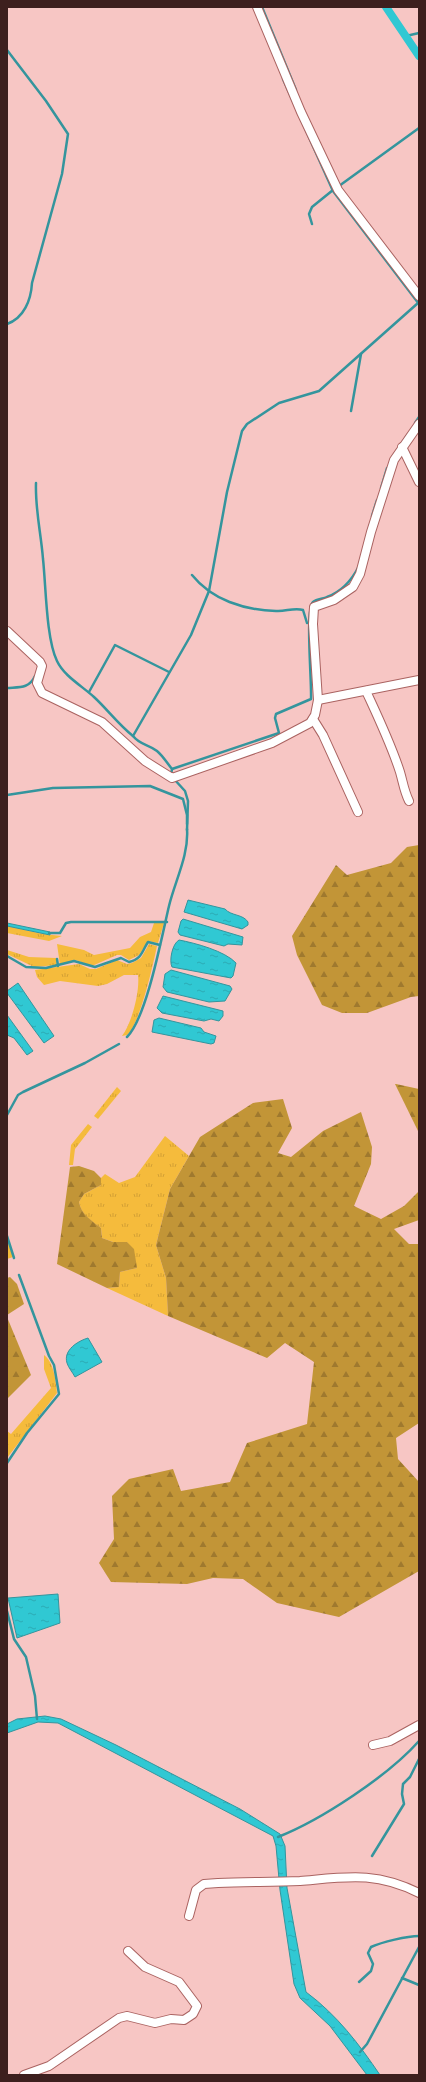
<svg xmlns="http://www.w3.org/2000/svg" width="426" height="2082" font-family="Arial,sans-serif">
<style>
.grass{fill:url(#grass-tufts)}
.forest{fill:url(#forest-firs)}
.water{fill:url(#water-ripples);stroke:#34959d}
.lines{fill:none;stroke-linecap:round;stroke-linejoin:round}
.stream{stroke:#34959d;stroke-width:2.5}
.canal{stroke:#30c8d3;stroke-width:8}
.minor-casing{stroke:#aa6361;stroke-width:10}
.minor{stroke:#fff;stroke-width:8}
</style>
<defs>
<pattern id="grass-tufts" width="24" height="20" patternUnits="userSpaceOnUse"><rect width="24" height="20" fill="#f5bb3c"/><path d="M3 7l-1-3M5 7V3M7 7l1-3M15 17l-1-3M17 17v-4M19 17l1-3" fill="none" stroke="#d3a034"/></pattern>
<pattern id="forest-firs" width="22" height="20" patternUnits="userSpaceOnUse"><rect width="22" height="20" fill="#c29537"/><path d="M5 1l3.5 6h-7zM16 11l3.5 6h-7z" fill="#9f792e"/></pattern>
<pattern id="water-ripples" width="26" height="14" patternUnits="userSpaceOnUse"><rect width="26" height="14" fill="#30c8d3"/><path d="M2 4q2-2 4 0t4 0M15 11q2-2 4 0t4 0" fill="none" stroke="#2cabb5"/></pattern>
</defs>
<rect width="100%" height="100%" fill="#f7c6c4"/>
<g class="grass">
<path d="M 154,923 L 164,923 L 158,943 L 148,941 L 139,955 L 129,960 L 121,955 L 117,955 L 92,966 L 76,960 L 60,965 L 57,944 L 84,950 L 94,955 L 130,948 L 140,937 L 151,932 Z"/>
<path d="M 7,926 L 43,934 L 62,936 L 49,941 L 7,933 Z"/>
<path d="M 149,944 L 157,946 C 153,965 140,1024 127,1035 L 122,1036 C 132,1023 140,991 138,975 L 124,975 L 107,984 L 98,986 L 60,981 L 44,985 L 37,977 L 35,970 L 79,964 L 90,969 L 96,969 L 117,960 L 127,964 L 132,963 L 141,958 Z"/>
<path d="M 7,950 L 29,957 L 56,958 L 57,965 L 34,967 L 7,954 Z"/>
<path d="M 117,1087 L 121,1091 L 98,1119 L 94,1116 Z"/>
<path d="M 88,1124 L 92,1127 L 75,1149 L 73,1165 L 69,1165 L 71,1145 Z"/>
<path d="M 165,1136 L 189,1156 L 170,1189 L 156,1245 L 166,1278 L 168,1316 L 107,1288 L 119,1287 L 120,1272 L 137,1268 L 127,1242 L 113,1242 L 102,1238 L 101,1228 C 91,1221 81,1214 79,1202 L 84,1194 L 101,1185 L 101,1178 L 105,1174 L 119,1183 L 135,1177 Z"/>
<path d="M 7,1240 L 13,1257 L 7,1259 Z"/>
<path d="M 44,1355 C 54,1362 56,1382 57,1393 L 7,1458 L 7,1431 L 11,1434 L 51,1388 L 44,1369 Z"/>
</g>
<g class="forest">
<path d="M 419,845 L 419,996 L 411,997 L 367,1013 L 342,1013 L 322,1005 L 297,955 L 292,936 L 336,865 L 347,875 L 391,863 L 407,847 Z"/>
<path d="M 396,1084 L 419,1089 L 419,1133 L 395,1084 Z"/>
<path d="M 283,1099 L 292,1128 L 278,1153 L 291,1157 L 323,1131 L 361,1112 L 372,1147 L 371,1164 L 354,1206 L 381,1219 L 404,1206 L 419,1191 L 419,1220 L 394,1229 L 409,1244 L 419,1244 L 419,1423 L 396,1438 L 398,1459 L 419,1482 L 419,1571 L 339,1617 L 277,1603 L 243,1579 L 213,1578 L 187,1584 L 111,1582 L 99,1563 L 114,1539 L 112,1496 L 129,1479 L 173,1469 L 181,1491 L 230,1482 L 247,1443 L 307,1424 L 314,1362 L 285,1343 L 267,1358 L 168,1316 L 166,1278 L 156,1245 L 170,1189 L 200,1137 L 253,1103 Z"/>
<path d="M 79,1166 L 94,1171 L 101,1178 L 101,1185 L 84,1194 L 79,1202 C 81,1214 92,1221 101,1228 L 102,1238 L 113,1242 L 127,1242 L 134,1249 L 137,1268 L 120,1272 L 119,1287 L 107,1288 L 57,1264 L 70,1167 Z"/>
<path d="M 10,1277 L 17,1284 L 24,1304 L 7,1315 L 7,1278 Z"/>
<path d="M 7,1317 L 31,1375 L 7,1399 Z"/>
</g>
<g class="water">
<path d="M 188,900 L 225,909 C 231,916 243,914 248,922 L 248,925 L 242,929 L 184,912 Z"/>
<path d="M 183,919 L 243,937 L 242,945 L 228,944 L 224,946 L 180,935 L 178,932 L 181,921 Z"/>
<path d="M 7,923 L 50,932 L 50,935 L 7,926 Z"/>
<path d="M 179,940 C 195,943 225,951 236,963 L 233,976 L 231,978 L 172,967 C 169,961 172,944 179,940 Z"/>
<path d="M 171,970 L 230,986 L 232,989 L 225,1001 L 209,1002 L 167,992 L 163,987 L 165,974 Z"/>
<path d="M 18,983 L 54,1036 L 44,1043 L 7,993 L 7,991 Z"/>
<path d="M 163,996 L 223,1011 L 223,1016 L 219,1021 L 211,1019 L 204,1021 L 162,1013 L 157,1008 Z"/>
<path d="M 7,1015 L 33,1051 L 27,1055 L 14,1038 L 7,1035 Z"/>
<path d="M 159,1018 L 201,1028 L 204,1032 L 216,1036 L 214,1043 L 211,1044 L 152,1032 L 154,1020 Z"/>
<path d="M 88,1338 L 102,1362 L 75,1377 C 73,1373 68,1367 67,1363 C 63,1350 78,1341 88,1338 Z"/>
<path d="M 58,1594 L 60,1623 L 17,1638 L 8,1598 Z"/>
<path d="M 45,1716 L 61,1719 L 116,1745 L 240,1809 L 280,1834 L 285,1846 L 287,1888 L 306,1992 C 337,2015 359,2044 380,2075 L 367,2075 L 330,2026 L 300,1998 L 294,1984 L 280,1890 L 276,1846 L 273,1836 L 58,1723 L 38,1722 L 7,1733 L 7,1724 L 17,1719 Z"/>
</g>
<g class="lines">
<g class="stream">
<path d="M 262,7 L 296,90"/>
<path d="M 406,36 L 419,33"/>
<path d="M 7,50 L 46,101 L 68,134 L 62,174 L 32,283 C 31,300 24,318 7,324"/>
<path d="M 416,50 L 419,50"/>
<path d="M 283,79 L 333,191 L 419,304"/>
<path d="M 339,186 L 419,128"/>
<path d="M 312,224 L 309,214 L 312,207 L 333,190"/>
<path d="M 351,411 L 361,354"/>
<path d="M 415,423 L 419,417"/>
<path d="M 393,456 L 408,434"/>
<path d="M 36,483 C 35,509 41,533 43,559 C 46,586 46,638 57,661 C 64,676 82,686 94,697 C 107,709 119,725 133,736"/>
<path d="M 381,488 L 387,468"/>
<path d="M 372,516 L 377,500"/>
<path d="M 192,575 C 212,600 244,610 276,611 C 285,612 294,607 303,610 L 307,623"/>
<path d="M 7,688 C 19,687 29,689 35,676"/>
<path d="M 89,692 L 115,645 L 169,672"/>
<path d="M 172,769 L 279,733 L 275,718 L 276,714 L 311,699 C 312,683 305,609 313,602 C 317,599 323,599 327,597 C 343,591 352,580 359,566"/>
<path d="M 171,775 L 172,769 C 167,763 163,756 157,751 C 148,744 140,745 133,736 L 191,635 L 209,591 L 227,492 L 242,431 L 247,424 L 279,403 L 319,391 L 418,303"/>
<path d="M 174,779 L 185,791 L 188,801 L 187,830"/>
<path d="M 7,795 L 53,788 L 150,786 L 183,799 L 187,815 L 187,824"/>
<path d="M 49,933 L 60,933 L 66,923 L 71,922 L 167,922"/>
<path d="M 7,956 L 26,967 L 46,968 L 74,961 L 95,967 L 121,958 L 129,962 C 142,959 142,951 148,942 L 160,945"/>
<path d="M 57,959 L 58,966"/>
<path d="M 127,1037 C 147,1017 162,935 169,906 C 175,881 189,855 187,829"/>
<path d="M 7,1115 L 18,1095 L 23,1092 L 85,1063 L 119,1044"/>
<path d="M 7,1236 L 14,1258"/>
<path d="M 7,1463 L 27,1433 L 59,1394 L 54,1365 L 49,1356 L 19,1275"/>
<path d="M 7,1611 L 14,1639 L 26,1657 L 35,1696 L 37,1719"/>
<path d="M 278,1837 C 321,1820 388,1776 419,1741"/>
<path d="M 372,1856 L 404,1804 L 402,1794 L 403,1784 L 410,1777 L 419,1759"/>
<path d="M 402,1978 L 419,1985"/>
<path d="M 359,1982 L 371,1971 L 373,1964 L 368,1953 L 371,1947 C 382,1942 407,1936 419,1936"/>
<path d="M 360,2052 L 367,2044 L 419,1947"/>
</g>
<path class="canal" d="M 386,7 L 419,56"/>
<defs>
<g id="minor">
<path d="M 257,7 L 301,112 L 338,190 L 419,296"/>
<path d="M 402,447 L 419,482"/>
<path d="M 7,631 L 40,662 L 42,666 L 37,683 L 42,693 L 102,722 L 145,761 L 172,778 L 272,743 L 310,723 L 315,715 L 318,700 L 313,624 L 314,607 L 334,600 L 353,587 L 360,574 L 371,532 L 394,460 L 419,424"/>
<path d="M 366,691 C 378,717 391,744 400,772 C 403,782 404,791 409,801"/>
<path d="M 318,700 L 419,680"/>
<path d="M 313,719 L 323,735 L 358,812"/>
<path d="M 373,1745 L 390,1741 L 419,1725"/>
<path d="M 189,1916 L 196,1890 L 204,1884 L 218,1883 C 245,1882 273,1882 300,1881 C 346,1877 375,1871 419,1893"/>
<path d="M 24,2075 L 49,2066 L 119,2018 L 127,2016 L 155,2023 L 171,2019 L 184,2020 L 193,2014 L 197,2006 L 179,1982 L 145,1967 L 128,1951"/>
</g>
</defs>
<use href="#minor" class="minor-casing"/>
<use href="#minor" class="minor"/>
</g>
<rect width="426" height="2082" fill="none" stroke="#3d1f1e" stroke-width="16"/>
</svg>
